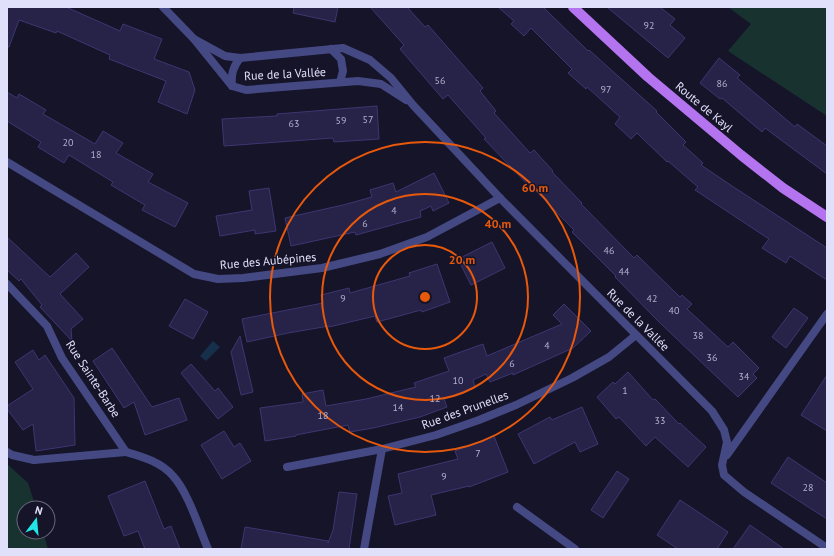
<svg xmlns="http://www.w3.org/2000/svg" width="834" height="556" font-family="'PT Sans',sans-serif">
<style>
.green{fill:#18332f}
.water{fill:#16304c}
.building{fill:#262248;stroke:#3c3771}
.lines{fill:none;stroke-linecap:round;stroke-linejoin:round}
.service{stroke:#454983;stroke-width:8}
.minor{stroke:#454983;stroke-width:8}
.primary{stroke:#b474ef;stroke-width:10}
.ring{fill:none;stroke:#e8590c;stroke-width:2}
.labels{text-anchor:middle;stroke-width:3;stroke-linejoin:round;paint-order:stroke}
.number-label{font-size:10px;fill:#b2b0ce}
.street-label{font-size:12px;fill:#e0e0fb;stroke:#161429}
.centre{fill:#e8590c;stroke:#161429;stroke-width:2}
.ring-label{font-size:12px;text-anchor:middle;font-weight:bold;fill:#e8590c;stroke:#161429;stroke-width:3;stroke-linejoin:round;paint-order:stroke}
</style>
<rect width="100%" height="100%" fill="#161429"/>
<g class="green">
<path d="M 728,7 L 827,7 L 827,116 L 728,51 L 751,24 Z"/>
<path d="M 7,464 L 28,483 L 36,508 L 24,508 L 24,532 L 43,532 L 48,549 L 7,549 Z"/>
</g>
<path class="water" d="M 213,341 L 220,347 L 206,361 L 200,356 Z"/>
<g class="building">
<path d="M 7,7 L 66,7 L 120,31 L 123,24 L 162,39 L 154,59 L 189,72 L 195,90 L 187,114 L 158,102 L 166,81 L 109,59 L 110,55 L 57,31 L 56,33 L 19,20 L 9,47 L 7,47 Z"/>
<path d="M 294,7 L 338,7 L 335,22 L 293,13 Z"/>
<path d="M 370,7 L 407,7 L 425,27 L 428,25 L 483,88 L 480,91 L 496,111 L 494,113 L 530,153 L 534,150 L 553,171 L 552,172 L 582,203 L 581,204 L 634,258 L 637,255 L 680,297 L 682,295 L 692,304 L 687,309 L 728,347 L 733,342 L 759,368 L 753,374 L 757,378 L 738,397 L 658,321 L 615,277 L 616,276 L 572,232 L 574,230 L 534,189 L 533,190 L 484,139 L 486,138 L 448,95 L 443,99 L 400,49 L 404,45 Z"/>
<path d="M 498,7 L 543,7 L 588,51 L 589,50 L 657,111 L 656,112 L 686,142 L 683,145 L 703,163 L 701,165 L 732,186 L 827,248 L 827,280 L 790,256 L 786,263 L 762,248 L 769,239 L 695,190 L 698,187 L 668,161 L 667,162 L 637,133 L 631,139 L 615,124 L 620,117 L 587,87 L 586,89 L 568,73 L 572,69 L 531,28 L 524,36 L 511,24 L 514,21 Z"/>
<path d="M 607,7 L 660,7 L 675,19 L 670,25 L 685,38 L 668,58 Z"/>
<path d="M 719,58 L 740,75 L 737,78 L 795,127 L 797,124 L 827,146 L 827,174 L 765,128 L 762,132 L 722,98 L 720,99 L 700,83 Z"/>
<path d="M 7,92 L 17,98 L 19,94 L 46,110 L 43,114 L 95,144 L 103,131 L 123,143 L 116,153 L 153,174 L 148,182 L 188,203 L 175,227 L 142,210 L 145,205 L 111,185 L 113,182 L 69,155 L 64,163 L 38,147 L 41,142 L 7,121 Z"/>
<path d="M 377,106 L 379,139 L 334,142 L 333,138 L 224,146 L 222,119 L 277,116 L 277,114 Z"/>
<path d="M 434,173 L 449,203 L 433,211 L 431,206 L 420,211 L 421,217 L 356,235 L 355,232 L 291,246 L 285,218 L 343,205 L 372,197 L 370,190 L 393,183 L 396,192 Z"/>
<path d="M 269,188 L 276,231 L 255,234 L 255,230 L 220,236 L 216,216 L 252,210 L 249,191 Z"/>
<path d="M 7,237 L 50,277 L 76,253 L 89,267 L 60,294 L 83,319 L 71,329 L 72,341 L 40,307 L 42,305 L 21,279 L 19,281 L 7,270 Z"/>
<path d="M 492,242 L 505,268 L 471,285 L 458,259 Z"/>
<path d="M 437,264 L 450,302 L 422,312 L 421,310 L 377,322 L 375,316 L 329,327 L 329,326 L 288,333 L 247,342 L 242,319 L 323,303 L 321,295 L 349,288 L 350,293 L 410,276 L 409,273 Z"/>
<path d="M 185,299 L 208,312 L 193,339 L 169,326 Z"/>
<path d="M 564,304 L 591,331 L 573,348 L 513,375 L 513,373 L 490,382 L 486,374 L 473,380 L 475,387 L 444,399 L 447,407 L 420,417 L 373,428 L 350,432 L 348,425 L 296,435 L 296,436 L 265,441 L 260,408 L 303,402 L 302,394 L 323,390 L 326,406 L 366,399 L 416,387 L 414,383 L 449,371 L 444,358 L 483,344 L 487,356 L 562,324 L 553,315 Z"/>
<path d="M 794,308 L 808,318 L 786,348 L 772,337 Z"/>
<path d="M 240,336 L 253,392 L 241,395 L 231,352 Z"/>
<path d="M 112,348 L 152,407 L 179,398 L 187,420 L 145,435 L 134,402 L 124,408 L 93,361 Z"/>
<path d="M 33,350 L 39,360 L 45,355 L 74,398 L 75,445 L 36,451 L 33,424 L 23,430 L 7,409 L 7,406 L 33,389 L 15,362 Z"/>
<path d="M 191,364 L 215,391 L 218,388 L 233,407 L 218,419 L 181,373 Z"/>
<path d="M 628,372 L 653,400 L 655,399 L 679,424 L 680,423 L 706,447 L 688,467 L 655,437 L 646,446 L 619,417 L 616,419 L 597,397 L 613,382 L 615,384 Z"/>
<path d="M 827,375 L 827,431 L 801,415 Z"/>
<path d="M 582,407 L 598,444 L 580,452 L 575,442 L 534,464 L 518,434 L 550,417 L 552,420 Z"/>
<path d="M 224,431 L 234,447 L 240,443 L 251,461 L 222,479 L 201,445 Z"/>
<path d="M 494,436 L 508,472 L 469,487 L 469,486 L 431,495 L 436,515 L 395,525 L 388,496 L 402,493 L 398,474 L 458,459 L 455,451 Z"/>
<path d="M 788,457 L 827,483 L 827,519 L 771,483 Z"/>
<path d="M 617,471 L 629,479 L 603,518 L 591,510 Z"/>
<path d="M 145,481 L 164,529 L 171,526 L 180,549 L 145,549 L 138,531 L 124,536 L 108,496 Z"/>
<path d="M 339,492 L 357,494 L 349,549 L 241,549 L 245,527 L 328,541 L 328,543 L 333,530 Z"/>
<path d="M 680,500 L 728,532 L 717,549 L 678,549 L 657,535 Z"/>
<path d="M 750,525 L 784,549 L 733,549 Z"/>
</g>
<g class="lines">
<g class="service">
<path d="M 7,452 L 12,455 L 34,460"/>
<path d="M 517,507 L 575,549"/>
<path d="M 364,549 L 382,449"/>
</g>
<g class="minor">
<path d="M 163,7 L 194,39 L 232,86 L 246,90 L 358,81 L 381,84 L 406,100"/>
<path d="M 194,39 L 225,56 L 240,58 L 343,48 L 370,60 L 391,78 L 413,105 L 500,198 L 712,411 L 724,430 L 727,442 L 722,465 L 724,475 L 744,492 L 827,548"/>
<path d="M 331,49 L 341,59 L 343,71 L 340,82"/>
<path d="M 232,86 C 231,74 233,67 240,58"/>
<path d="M 7,162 L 194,274 L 218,279 L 243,278 L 322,268 L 380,254 L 427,237 L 500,198"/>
<path d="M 7,284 L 47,326 L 62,358 L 126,452 C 143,457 161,462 173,476 C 188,492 199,528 208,549"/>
<path d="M 727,455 L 827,314"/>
<path d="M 34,460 L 126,452"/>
<path d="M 287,467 L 382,449 L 436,435 L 479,420 L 516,405 L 572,378 L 609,357 L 636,335"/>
</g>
<path class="primary" d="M 573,7 L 648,77 L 741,155 L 783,188 L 827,217"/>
</g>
<g class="ring">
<circle cx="425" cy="297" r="52"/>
<circle cx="425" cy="297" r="103"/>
<circle cx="425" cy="297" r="155"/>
</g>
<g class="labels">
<g class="number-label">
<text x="649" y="29">92</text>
<text x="440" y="84">56</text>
<text x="722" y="87">86</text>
<text x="606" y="93">97</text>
<text x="368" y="123">57</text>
<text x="341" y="124">59</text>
<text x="294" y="127">63</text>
<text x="68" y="146">20</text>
<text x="96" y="158">18</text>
<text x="394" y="214">4</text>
<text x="365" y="227">6</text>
<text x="609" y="254">46</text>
<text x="624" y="275">44</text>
<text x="343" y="302">9</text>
<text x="652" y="302">42</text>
<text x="674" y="314">40</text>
<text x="698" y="339">38</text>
<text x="547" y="349">4</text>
<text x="712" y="361">36</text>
<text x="512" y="367">6</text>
<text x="744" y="380">34</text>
<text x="458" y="384">10</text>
<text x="625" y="394">1</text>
<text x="435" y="402">12</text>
<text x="398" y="411">14</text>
<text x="323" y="419">18</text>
<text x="660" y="424">33</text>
<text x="478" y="457">7</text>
<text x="444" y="480">9</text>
<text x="808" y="491">28</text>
</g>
<g class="street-label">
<text transform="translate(285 74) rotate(-3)" y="4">Rue de la Vallée</text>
<text transform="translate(704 107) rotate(40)" y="4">Route de Kayl</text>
<text transform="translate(268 261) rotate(-5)" y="4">Rue des Aubépines</text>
<text transform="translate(638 320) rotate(45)" y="4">Rue de la Vallée</text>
<text transform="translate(93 379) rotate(57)" y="4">Rue Sainte-Barbe</text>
<text transform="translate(465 410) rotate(-20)" y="4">Rue des Prunelles</text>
</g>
</g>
<circle cx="425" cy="297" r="6" class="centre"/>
<g class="ring-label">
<text x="535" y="192">60 m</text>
<text x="498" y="228">40 m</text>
<text x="462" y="264">20 m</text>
</g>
<rect width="834" height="556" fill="none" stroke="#e0e0fb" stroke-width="16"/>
<g transform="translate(36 520) rotate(16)"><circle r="19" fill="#161429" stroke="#67667d"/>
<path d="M0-3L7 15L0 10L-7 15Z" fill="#22e5e5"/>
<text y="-6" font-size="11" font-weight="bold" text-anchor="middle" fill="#e0e0fb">N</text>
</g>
</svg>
